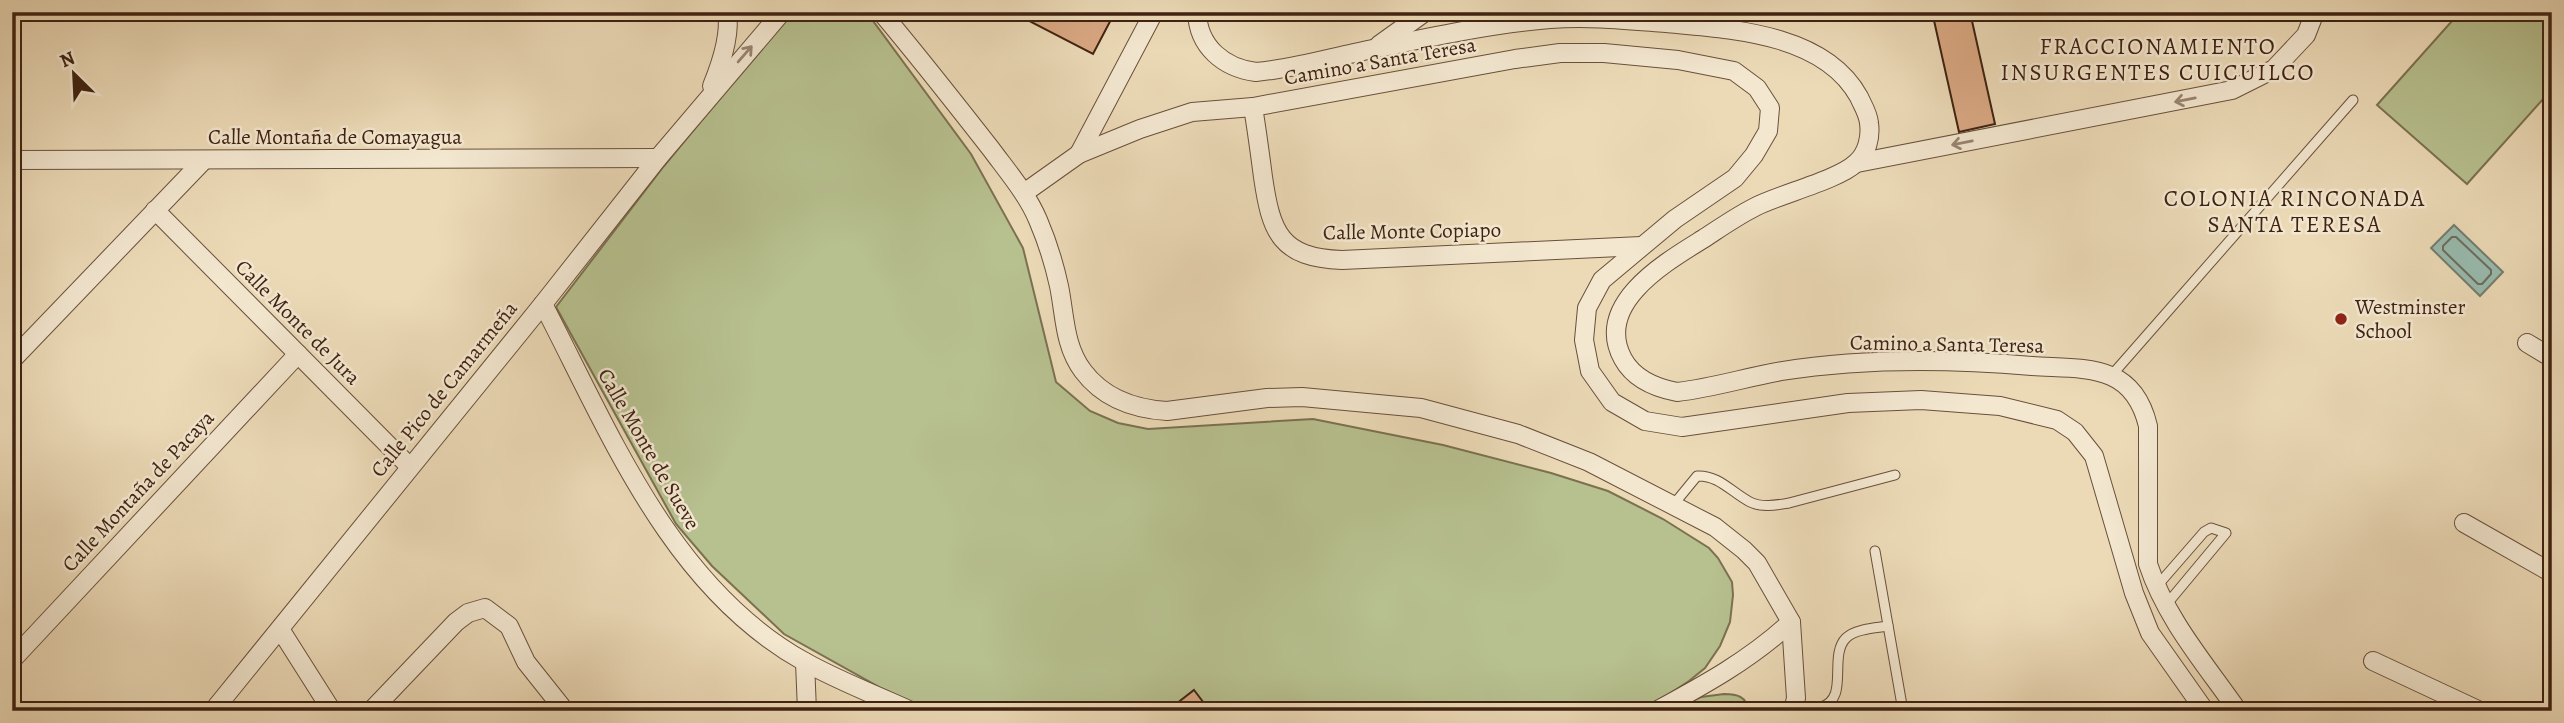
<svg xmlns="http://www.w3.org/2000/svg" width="2564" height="723" font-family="Alegreya,serif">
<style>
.green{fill:#b7c08f;stroke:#7b7150;stroke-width:2}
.water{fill:#99bbaf;stroke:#757e70;stroke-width:2}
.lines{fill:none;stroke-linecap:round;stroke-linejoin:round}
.shore{stroke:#6c6e60;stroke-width:2}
.building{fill:#d9a883;stroke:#3f2212;stroke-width:2}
.service-casing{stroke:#6a503b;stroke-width:11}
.minor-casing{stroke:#6a503b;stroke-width:20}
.service{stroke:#f3e7d0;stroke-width:9}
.minor{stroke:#f3e7d0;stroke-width:18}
.oneway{stroke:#998471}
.poi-dot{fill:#8f2418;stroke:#f3e7d0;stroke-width:2.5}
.labels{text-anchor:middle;stroke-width:5;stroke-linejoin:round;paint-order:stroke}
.street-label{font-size:21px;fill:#3f2212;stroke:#f3e7d0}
.poi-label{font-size:21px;fill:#3f2212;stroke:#f3e7d0;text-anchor:start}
.neighbourhood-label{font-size:23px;letter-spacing:2px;fill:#3f2212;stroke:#f3e7d0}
</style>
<rect width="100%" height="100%" fill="#ecdab7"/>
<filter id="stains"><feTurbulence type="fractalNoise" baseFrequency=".00286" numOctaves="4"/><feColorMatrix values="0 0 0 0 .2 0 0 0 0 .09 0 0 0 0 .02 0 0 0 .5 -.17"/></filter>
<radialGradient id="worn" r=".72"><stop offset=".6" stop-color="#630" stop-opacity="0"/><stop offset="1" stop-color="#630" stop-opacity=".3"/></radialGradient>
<g class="green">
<path d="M 791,12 L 863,12 L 873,21 L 971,154 L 1023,248 L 1056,382 L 1090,411 L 1118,423 L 1148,429 L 1313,419 L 1443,445 L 1551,473 L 1608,491 L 1663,519 L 1709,548 L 1718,558 L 1732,582 L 1733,595 L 1730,622 L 1720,646 L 1705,668 L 1689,681 L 1643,711 L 931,711 L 881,688 L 784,634 L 712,566 L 676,524 L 556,307 L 664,166 Z"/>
<path d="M 2460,12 L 2532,12 L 2552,30 L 2552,89 L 2467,184 L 2377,105 Z"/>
<path d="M 1724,694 C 1736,694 1748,696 1747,711 L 1691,711 L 1680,706 L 1701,697 Z"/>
</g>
<path class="water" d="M 2454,225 L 2503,272 L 2480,296 L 2431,248 Z"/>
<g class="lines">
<path class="shore" d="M 2452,237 L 2456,237 L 2491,270 L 2491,274 L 2482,284 L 2478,284 L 2443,250 L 2443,246 Z"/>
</g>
<g class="building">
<path d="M 1012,12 L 1115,12 L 1093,54 Z"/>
<path d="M 1951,12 L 1970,12 L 1995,124 L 1959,132 L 1933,16 Z"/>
<path d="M 1194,690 L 1210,711 L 1167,711 Z"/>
</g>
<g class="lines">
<defs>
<g id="service">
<path d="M 2111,376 L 2353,100"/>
<path d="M 1674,504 L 1697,476 C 1719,475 1731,492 1750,502 C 1762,508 1777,505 1789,503 L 1895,475"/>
<path d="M 1875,551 L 1903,711"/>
<path d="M 2157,586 L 2204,532 L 2211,528 L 2226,533 L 2166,605"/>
<path d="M 1794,707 C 1802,707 1813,709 1821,707 C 1850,699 1828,656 1846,638 C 1855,629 1875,628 1888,626"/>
</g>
<g id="minor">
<path d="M 881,12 C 919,57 955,103 991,149 C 1008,172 1027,194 1038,220 C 1047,241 1054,263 1059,286 C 1065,315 1064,346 1083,371 C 1104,399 1134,409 1167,411 L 1267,398 L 1302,397 L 1421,408 L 1518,434 L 1589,462 L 1715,527 L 1744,550 L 1757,563 L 1791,622 L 1796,698 L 1793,711"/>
<path d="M 1197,12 C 1198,47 1224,68 1256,72 C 1289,69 1322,60 1354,53 C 1416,40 1487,24 1550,19 C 1589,16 1627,20 1666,23 C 1730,29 1824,33 1859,97 C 1863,106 1868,113 1869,123 C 1871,137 1867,154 1856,163 C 1838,180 1780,194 1755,207 C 1737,216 1720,228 1703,239 C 1666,262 1593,304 1623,359 C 1634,379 1656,388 1677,392 C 1713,388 1747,377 1782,371 C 1863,358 1950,359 2032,366 C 2057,368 2088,366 2111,376 C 2132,385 2143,405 2148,426 L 2148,564 C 2166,619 2206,665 2238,711"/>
<path d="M 1379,45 L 1425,12"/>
<path d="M 712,86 C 721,64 731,35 727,12"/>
<path d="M 1253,107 C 1257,131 1260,154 1263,177 C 1271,232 1280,258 1342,260 L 1641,246"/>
<path d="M 1079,154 L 1154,12"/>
<path d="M 12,160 L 658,158"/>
<path d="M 1857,163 L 2232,90 L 2274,69 L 2306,35 L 2315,12"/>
<path d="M 1024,193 L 1079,154 L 1140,129 L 1192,112 L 1253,107 L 1515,59 L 1560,53 L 1604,53 L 1678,60 L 1734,71 L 1757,88 L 1770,108 L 1768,131 L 1754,155 L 1735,178 L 1675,219 L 1602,280 L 1587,308 L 1584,340 L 1590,371 L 1612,402 L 1645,421 L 1682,427 L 1848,403 L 1921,400 L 2000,406 L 2057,420 L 2075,432 L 2094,456 L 2134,593 L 2150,633 L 2205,711"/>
<path d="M 155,210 L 410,467"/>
<path d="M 543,304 C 610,433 671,588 805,662 C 839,681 876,695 911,711"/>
<path d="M 2527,343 L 2552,358"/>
<path d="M 12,360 L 203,161"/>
<path d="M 2464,523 L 2552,573"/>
<path d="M 280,629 L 332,711"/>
<path d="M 12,660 L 298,354"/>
<path d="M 2373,661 L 2480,711"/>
<path d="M 805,662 L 807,711"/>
<path d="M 213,711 L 543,304 L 658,158 L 782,12"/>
<path d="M 371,711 L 456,622 L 468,613 L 485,608 L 509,626 L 526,662 L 565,711"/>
<path d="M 1656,711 C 1704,685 1750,660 1791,622"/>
</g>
</defs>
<use href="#service" class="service-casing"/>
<use href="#minor" class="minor-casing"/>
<use href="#service" class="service"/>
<use href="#minor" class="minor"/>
</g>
<defs><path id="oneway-shaft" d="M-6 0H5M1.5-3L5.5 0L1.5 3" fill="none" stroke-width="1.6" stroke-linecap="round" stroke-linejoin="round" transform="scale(1.75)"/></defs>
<g class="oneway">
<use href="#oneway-shaft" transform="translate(745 54) rotate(-49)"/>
<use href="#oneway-shaft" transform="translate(2185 100) rotate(169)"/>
<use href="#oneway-shaft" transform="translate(1962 143) rotate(169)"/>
</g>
<circle class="poi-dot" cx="2341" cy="319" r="7"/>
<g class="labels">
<g class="street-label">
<text transform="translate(1380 61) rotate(-10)" y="7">Camino a Santa Teresa</text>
<text x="335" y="144">Calle Montaña de Comayagua</text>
<text transform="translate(1412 231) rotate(-1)" y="7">Calle Monte Copiapo</text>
<text transform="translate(298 322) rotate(45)" y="7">Calle Monte de Jura</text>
<text transform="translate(1947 344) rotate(1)" y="7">Camino a Santa Teresa</text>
<text transform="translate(444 389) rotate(-51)" y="7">Calle Pico de Camarmeña</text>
<text transform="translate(649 449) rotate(60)" y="7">Calle Monte de Sueve</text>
<text transform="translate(138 491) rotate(-47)" y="7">Calle Montaña de Pacaya</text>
</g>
<g class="poi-label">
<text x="2355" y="314">Westminster<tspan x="2355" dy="24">School</tspan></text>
</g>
<g class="neighbourhood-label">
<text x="2158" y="54">FRACCIONAMIENTO<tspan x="2158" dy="26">INSURGENTES CUICUILCO</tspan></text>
<text x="2295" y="206">COLONIA RINCONADA<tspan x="2295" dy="26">SANTA TERESA</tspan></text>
</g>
</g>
<rect width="2564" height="723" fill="none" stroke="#ecdab7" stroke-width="42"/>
<rect x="14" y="14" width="2536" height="695" fill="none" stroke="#3f2212" stroke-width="3.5"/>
<rect x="21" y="21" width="2522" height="681" fill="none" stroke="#3f2212" stroke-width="2"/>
<g transform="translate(74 74) rotate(336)" stroke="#f3e7d0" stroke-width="5" paint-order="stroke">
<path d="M0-5L12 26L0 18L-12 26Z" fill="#3f2212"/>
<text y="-10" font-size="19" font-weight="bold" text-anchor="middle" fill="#3f2212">N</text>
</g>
<rect width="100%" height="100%" filter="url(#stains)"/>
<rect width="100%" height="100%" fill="url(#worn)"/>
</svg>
